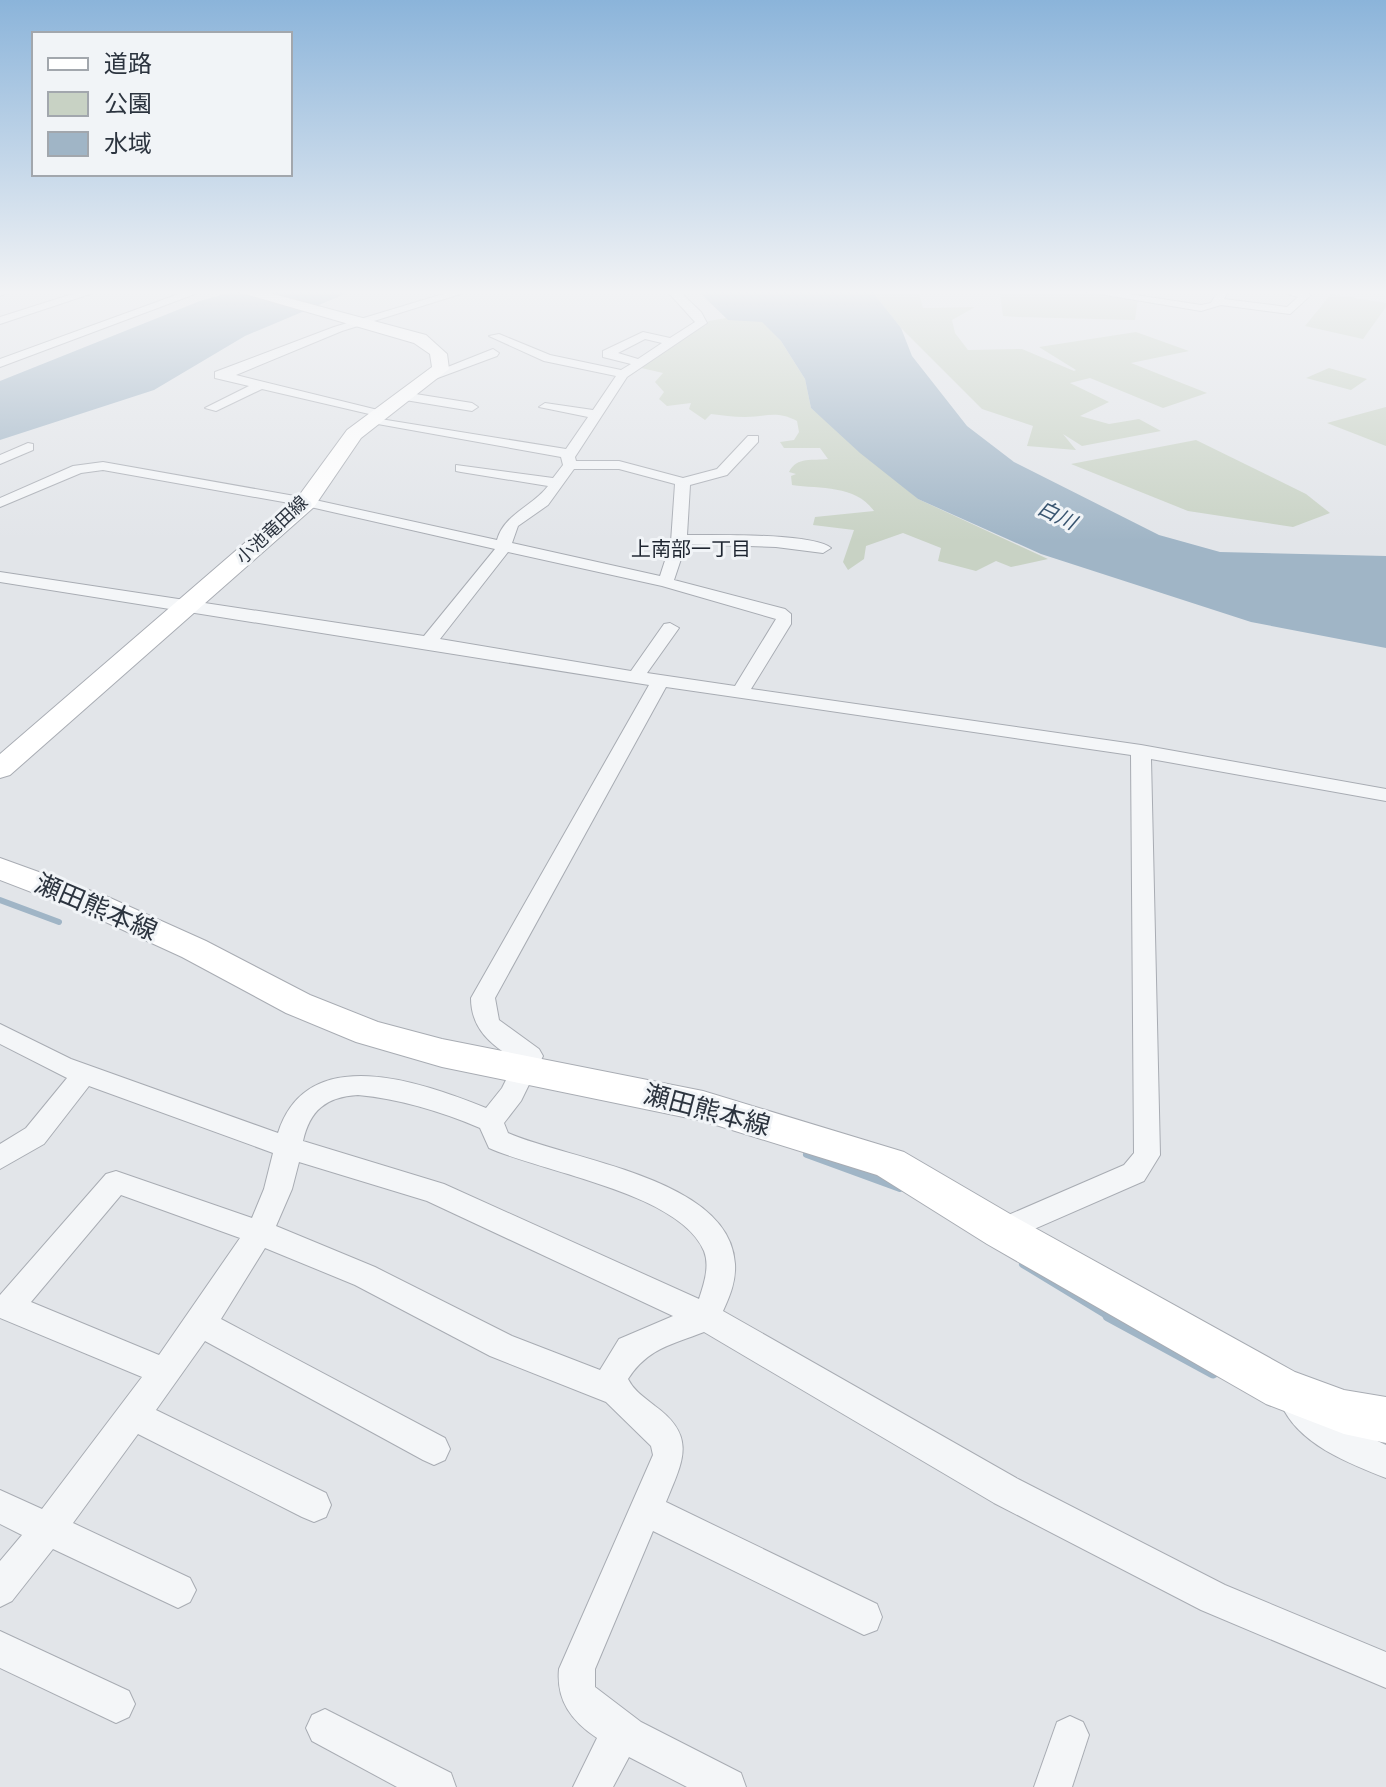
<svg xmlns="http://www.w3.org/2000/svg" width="1386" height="1787" font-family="Poppins,'Noto Sans JP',sans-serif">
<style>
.green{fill:#c8d2c4}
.water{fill:#a0b5c6}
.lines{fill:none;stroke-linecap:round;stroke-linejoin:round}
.stream-far2{stroke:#a0b5c6;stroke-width:6}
.stream-far1{stroke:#a0b5c6;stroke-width:8}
.stream{stroke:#a0b5c6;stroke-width:11}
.street-casing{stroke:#a8acb3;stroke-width:2}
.secondary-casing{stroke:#a8acb3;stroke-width:2}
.street{fill:#f4f6f8;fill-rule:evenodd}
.secondary{fill:#fff;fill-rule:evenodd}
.labels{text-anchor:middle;stroke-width:6;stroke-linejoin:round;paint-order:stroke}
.far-street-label{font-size:18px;fill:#2c343f;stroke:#f1f4f7}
.far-water-label{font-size:20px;font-style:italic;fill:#395570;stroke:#f1f4f7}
.far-neighbourhood-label{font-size:20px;fill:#1e2530;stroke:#f1f4f7}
.near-street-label{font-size:26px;fill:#2c343f;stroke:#f1f4f7}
</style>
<rect width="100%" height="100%" fill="#e2e5e9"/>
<g class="green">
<path d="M 872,291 L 918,291 L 923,308 L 975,307 L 952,320 L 955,333 L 968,350 L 1022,349 L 1074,371 L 1076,370 L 1039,347 L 1136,332 L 1189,351 L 1131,363 L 1207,393 L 1163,408 L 1090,378 L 1070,383 L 1109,402 L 1080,416 L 1109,424 L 1139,419 L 1161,431 L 1082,446 L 1063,434 L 1076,450 L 1027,446 L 1033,426 L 982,409 L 901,328 Z"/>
<path d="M 998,291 L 1084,291 L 1138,298 L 1135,320 L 1018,317 L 1003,316 L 1000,294 L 1006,293 Z"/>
<path d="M 1331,294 L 1386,303 L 1386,307 L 1363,339 L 1305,326 Z"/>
<path d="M 726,318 L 762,321 L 781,341 L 805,379 L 811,408 L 918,499 L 1048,559 L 1011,567 L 996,561 L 976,571 L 938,561 L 941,548 L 903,533 L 866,546 L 864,559 L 848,570 L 843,562 L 854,530 L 813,525 L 815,517 L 874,511 C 856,485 821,489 792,485 L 791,476 L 796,474 L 789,472 C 797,456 813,461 828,459 L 820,448 L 784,448 L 780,442 L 794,440 L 799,432 L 797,421 C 776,410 766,417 745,417 C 733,417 722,415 711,414 L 705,420 L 689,409 L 691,403 L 667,406 L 659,399 L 664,392 L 655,382 L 663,373 L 637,367 L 709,321 Z"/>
<path d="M 1329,368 L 1367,379 L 1351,390 L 1306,378 Z"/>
<path d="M 1386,407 L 1386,446 L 1327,423 Z"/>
<path d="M 1196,440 L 1306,494 L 1330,513 L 1293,527 L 1188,511 L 1071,464 Z"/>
</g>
<g class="water">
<path d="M 235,291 L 352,291 L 245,336 L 154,390 L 0,440 L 0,381 L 200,301 Z"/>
<path d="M 698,291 L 872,291 L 901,328 L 912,356 L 967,426 L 1014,462 L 1159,535 L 1220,552 L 1386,556 L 1386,648 L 1251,622 L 1041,554 L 918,499 L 860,453 L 811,408 L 805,379 L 781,341 L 762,322 L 728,320 Z"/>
</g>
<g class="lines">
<path class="stream-far2" d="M 0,900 L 59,922"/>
<g class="stream-far1">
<path d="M 807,1154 L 900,1188"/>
<path d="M 1023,1264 L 1112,1318"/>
</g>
<path class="stream" d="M 1108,1316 L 1213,1373"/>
<defs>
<g id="street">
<path d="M 0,291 L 11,291 L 0,296 Z"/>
<path d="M 82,291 L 99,291 L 0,324 L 0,317 Z"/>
<path d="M 187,291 L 203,291 L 0,367 L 0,359 Z"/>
<path d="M 453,291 L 470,291 L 342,331 L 236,375 L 382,411 L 382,417 L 262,389 L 216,411 L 205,408 L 249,386 L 215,378 L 215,372 L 334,327 Z"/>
<path d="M 667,291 L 679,291 L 701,312 L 707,323 L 627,377 L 575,457 L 576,461 L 619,461 L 683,478 L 717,469 L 748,436 L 758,436 L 758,442 L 727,475 L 690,485 L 687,535 C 714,535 813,533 831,548 L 823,553 L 776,547 L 686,544 L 674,580 L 785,609 L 791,614 L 791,624 L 751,689 L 1141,745 L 1386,789 L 1386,801 L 1151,759 L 1160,1155 L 1144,1181 L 1002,1243 L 992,1240 L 988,1231 L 992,1222 L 1124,1165 L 1134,1153 L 1131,755 L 666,687 L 495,998 L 499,1020 L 539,1049 L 543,1056 L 521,1101 L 504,1123 L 508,1133 C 569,1160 731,1178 735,1264 C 736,1281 730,1296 723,1311 L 1018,1479 L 1225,1585 L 1386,1652 L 1386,1688 L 1201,1610 L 994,1503 L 704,1332 C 671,1345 648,1348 628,1379 C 634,1391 645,1398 655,1406 C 698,1437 682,1462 666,1502 L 877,1604 L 882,1617 L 877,1630 L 864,1635 L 653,1531 L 595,1669 L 595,1687 L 641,1722 L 741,1773 L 746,1787 L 687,1787 L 629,1757 L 613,1787 L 573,1787 L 597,1738 C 572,1721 556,1701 559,1669 L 653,1455 L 651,1446 L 606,1402 L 490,1356 L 355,1285 L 265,1248 L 221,1319 L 445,1438 L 450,1449 L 445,1460 L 434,1465 L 423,1460 L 205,1341 L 156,1410 L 326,1493 L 331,1505 L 326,1517 L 314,1522 L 302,1517 L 138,1434 L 73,1523 L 190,1578 L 196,1590 L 190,1602 L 178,1608 L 53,1549 L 12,1601 L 0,1607 L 0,1561 L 22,1535 L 0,1524 L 0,1490 L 42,1509 L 142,1377 L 0,1318 L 0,1295 L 106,1174 L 116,1171 L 252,1218 L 264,1189 L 273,1153 L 89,1086 L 44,1144 L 0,1169 L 0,1144 L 26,1128 L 67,1078 L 0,1044 L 0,1024 L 71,1059 L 278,1133 C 307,1041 421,1082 486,1108 L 502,1088 L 516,1060 C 491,1045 471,1029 471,998 L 649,685 L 0,582 L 0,572 L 424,636 L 495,549 L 306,506 L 103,470 L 81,473 L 0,507 L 0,498 L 73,466 L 103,462 L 306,498 L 497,540 C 504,514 532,507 548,486 L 461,472 L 456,471 L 456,465 L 553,478 L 563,465 L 561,457 L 361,421 L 368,417 L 566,449 L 588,417 L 539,407 L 545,403 L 593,410 L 616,376 L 544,361 L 489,336 L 499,334 L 550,355 L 621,370 L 631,364 L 603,357 L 603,351 L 643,332 L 670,338 L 695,322 ZM 645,339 L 662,343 L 638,359 L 618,353 ZM 574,469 L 619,469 L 675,484 L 671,542 L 660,576 L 512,543 L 518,526 L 548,505 ZM 508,552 L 662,586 L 776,619 L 735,686 L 647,673 L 679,628 L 670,623 L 664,624 L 631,671 L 440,639 ZM 358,1095 C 400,1099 440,1111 480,1128 L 489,1148 C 542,1172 680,1193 704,1251 C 710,1266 704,1284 699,1299 L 444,1184 L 303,1141 C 310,1110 326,1097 358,1095 ZM 299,1162 L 427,1201 L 673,1316 L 619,1339 L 600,1370 L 512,1336 L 375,1267 L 276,1226 L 292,1189 ZM 121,1195 L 240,1238 L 159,1355 L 31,1302 Z"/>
<path d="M 1082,291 L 1110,291 L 1201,305 L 1211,303 L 1218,291 L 1228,291 L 1224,299 L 1287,307 L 1298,297 L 1278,291 L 1303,291 L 1311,295 L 1290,314 L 1221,305 L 1201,311 Z"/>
<path d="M 493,349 L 499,353 L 497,356 L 435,379 L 425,376 Z"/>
<path d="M 403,392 L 472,403 L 478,407 L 472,411 L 399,399 L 399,393 Z"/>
<path d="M 28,443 L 33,444 L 33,450 L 0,464 L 0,455 Z"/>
<path d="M 1297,1389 L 1308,1393 L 1337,1422 L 1386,1445 L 1386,1478 C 1348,1463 1298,1444 1281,1404 L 1286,1393 Z"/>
<path d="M 0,1631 L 129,1691 L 135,1704 L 129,1717 L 116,1723 L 0,1668 Z"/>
<path d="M 325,1709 L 451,1773 L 456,1787 L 397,1787 L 312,1741 L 306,1728 L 312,1715 Z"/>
<path d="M 1070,1716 L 1083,1722 L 1089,1735 L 1072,1787 L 1034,1787 L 1057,1722 Z"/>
</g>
<g id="secondary">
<path d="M 235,291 L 262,291 L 426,335 L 447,354 L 449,369 L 361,438 L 314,507 L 10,775 L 0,778 L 0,754 L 298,497 L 347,430 L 432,367 L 430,354 L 414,343 Z"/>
<path d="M 0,858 L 108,897 L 206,941 L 310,995 L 378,1022 L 442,1039 L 703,1091 L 904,1152 L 1017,1218 L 1295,1372 L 1344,1390 L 1386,1397 L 1386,1443 L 1344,1434 L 1266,1404 L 987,1244 L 877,1175 L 703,1121 L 442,1067 L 356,1042 L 286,1013 L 182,957 L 86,913 L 0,880 Z"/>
</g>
</defs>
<use href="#street" class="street-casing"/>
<use href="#secondary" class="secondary-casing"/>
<use href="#street" class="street"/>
<use href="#secondary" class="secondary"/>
</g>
<linearGradient id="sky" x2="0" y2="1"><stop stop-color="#8bb4da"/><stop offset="0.54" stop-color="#f2f3f5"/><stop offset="1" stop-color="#f2f3f5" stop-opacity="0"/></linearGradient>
<rect width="1386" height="541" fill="url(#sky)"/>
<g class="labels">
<g class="far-street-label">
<text transform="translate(272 530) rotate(-43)" y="6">小池竜田線</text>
</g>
<g class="far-water-label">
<text transform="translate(1057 515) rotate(26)" y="7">白川</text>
</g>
<g class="far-neighbourhood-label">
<text x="691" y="556">上南部一丁目</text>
</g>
<g class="near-street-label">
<text transform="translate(96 907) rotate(23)" y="9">瀬田熊本線</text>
<text transform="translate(707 1110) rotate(15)" y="9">瀬田熊本線</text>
</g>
</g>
<rect x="32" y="32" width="260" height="144" fill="#f1f4f7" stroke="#a2a7ad" stroke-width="2"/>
<rect x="48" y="58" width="40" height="12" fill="#ffffff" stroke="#a2a7ad" stroke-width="2"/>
<text x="104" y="72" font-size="24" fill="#2c343f">道路</text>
<rect x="48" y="92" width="40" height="24" fill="#c8d2c4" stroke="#a2a7ad" stroke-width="2"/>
<text x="104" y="112" font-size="24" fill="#2c343f">公園</text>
<rect x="48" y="132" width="40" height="24" fill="#a0b5c6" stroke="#a2a7ad" stroke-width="2"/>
<text x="104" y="152" font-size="24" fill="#2c343f">水域</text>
</svg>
